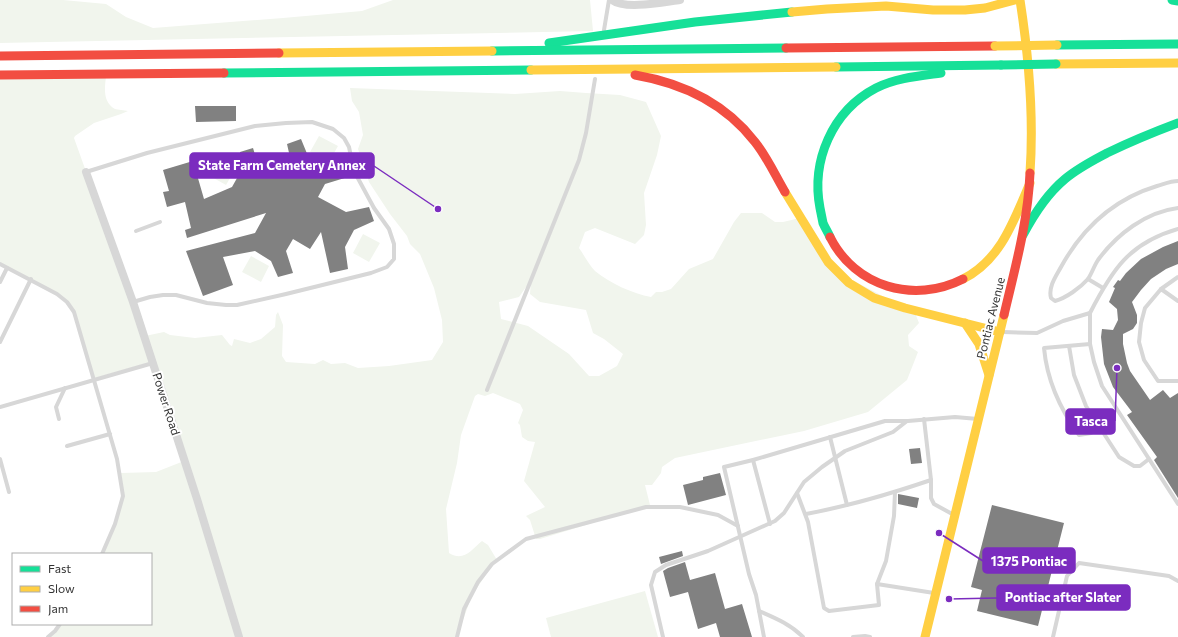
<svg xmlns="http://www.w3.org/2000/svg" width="1178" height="637" font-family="Commissioner,sans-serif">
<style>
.green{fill:#f1f5ed;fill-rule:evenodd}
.building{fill:#818181}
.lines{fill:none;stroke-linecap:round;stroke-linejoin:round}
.lane{stroke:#d7d7d7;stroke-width:4}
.street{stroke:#d7d7d7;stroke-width:8}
.fast{stroke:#16e098;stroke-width:9}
.slow{stroke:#ffcf43;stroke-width:9}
.jam{stroke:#f24e42;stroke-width:9}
.fast-bridge{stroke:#16e098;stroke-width:9}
.slow-bridge{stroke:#ffcf43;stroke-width:9}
.labels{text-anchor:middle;stroke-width:4;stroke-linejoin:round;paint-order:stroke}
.street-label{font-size:12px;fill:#333;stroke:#fff}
.leader{fill:none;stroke:#7b2cbf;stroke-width:1.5}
.callout-dot{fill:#7b2cbf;stroke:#fff;stroke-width:1.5}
.callout{fill:#7b2cbf;stroke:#7b2cbf;stroke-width:1.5}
.callout-label{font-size:13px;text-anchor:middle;font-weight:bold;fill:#fff}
</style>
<rect width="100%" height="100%" fill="#fff"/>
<g class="green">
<path d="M 0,0 L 63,0 L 106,4 L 126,17 L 153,28 L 283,18 L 362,11 L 393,0 L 590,0 L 593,31 L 0,43 Z"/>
<path d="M 0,76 L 106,76 C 105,87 102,102 115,109 C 118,110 124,110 128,111 L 121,114 L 94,123 L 75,136 L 74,138 L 145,336 L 164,332 L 170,335 L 195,338 L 222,335 L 230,345 L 232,346 L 234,339 L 250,343 L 261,339 L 275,327 L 276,315 L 278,312 L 283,325 L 282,356 L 286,362 L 315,364 L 323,360 L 331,364 L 345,363 L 358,368 L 389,366 L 432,360 L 443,342 L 442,320 L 434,288 L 420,254 L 410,244 L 407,236 L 390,214 L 369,182 L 358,149 L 363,135 L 359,112 L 352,101 L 350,88 L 515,94 L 560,91 L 586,93 L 620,95 L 646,102 L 661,136 L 657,155 L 644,193 L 646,225 L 644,235 L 635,244 L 595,228 L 585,232 L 579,248 C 584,255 589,265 595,271 C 610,283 633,294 651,297 L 656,292 L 662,292 L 671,289 L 689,269 L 713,259 L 734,222 L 741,213 L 762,213 L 775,222 L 783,222 L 800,218 L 837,272 L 915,313 L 919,323 L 908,335 L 909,346 L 918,352 L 907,380 L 868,412 L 804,431 L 675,458 L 662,467 L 661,473 L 652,485 L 645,485 L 650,505 L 648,506 L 540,539 L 536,539 L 530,520 L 526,516 L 545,507 L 524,481 L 535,442 L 528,441 L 522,437 L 520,425 L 518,423 L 523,410 L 520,404 L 493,393 L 485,396 L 478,394 L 475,396 L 461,435 L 457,463 L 446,509 L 449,553 C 464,562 471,550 482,541 L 488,545 L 497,560 L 490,569 L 472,595 L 457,637 L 47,637 L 60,624 L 151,624 L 151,554 L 101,554 L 106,545 L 123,496 L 120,477 L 121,473 L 156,472 L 184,461 L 151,362 L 95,378 L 69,303 L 0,263 ZM 531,280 L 530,294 L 540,302 L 586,310 L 593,333 L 604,339 L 623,354 L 617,366 L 599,376 L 589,376 L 569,354 L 528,326 L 501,319 L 499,302 L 519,297 Z"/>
<path d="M 319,136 L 338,146 L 329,162 L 310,152 Z"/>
<path d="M 221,157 L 237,166 L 226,185 L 210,176 Z"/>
<path d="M 363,234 L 380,243 L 369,262 L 353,253 Z"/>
<path d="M 251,256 L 269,266 L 261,282 L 242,272 Z"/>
<path d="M 645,591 L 658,637 L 551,637 L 546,618 Z"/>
</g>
<g class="building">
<path d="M 195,106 L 236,106 L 236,121 L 196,122 Z"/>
<path d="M 301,139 L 308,156 L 326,166 L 343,164 L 348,177 L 325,184 L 318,197 L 346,212 L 369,207 L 374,221 L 354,230 L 345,247 L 348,269 L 330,273 L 321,232 L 310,249 L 293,239 L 286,251 L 293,273 L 278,277 L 271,261 L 255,251 L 223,257 L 233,285 L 203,296 L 186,251 L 255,233 L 266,213 L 187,238 L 185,230 L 191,228 L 185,202 L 167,207 L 163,192 L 169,191 L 163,170 L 193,161 L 204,199 L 232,187 L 241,171 L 240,152 L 253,148 L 260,171 L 272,177 L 274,172 L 286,178 L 292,166 L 287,144 Z"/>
<path d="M 1178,241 L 1178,264 L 1166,269 L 1151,279 L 1141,290 L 1132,302 L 1137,315 L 1137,323 L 1133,329 L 1123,334 L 1123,344 L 1127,363 L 1130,371 L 1150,400 L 1163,390 L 1170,398 L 1178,393 L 1178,498 L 1154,460 L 1157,457 L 1127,415 L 1132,412 L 1113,387 L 1104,364 L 1101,337 L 1102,329 L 1113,330 L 1118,320 L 1117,309 L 1109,302 L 1115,288 L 1113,287 L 1118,280 L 1120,281 L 1126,273 L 1141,259 L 1163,247 Z"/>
<path d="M 920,448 L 922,463 L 911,464 L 909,449 Z"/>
<path d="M 720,473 L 726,495 L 688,505 L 683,485 L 703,480 L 703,477 Z"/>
<path d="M 898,494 L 919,498 L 917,508 L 898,504 Z"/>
<path d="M 992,505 L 1064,523 L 1038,626 L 977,611 L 982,590 L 971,587 Z"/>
<path d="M 682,551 L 683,556 L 661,564 L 659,557 Z"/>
<path d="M 685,562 L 690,580 L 715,573 L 725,609 L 742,604 L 752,637 L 720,637 L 716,623 L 698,629 L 688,592 L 670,597 L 663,571 L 668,568 Z"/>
</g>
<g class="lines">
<g class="lane">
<path d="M 604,30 L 609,0"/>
<path d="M 86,172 L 147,153 L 255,126 L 286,123 L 312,122 L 333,129 L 344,138 L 349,147 L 354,171 L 374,208 L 389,229 L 394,244 L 394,259 L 387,267 L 371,273 L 286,294 L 237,305 L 226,305 L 207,303 L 176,295 L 163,295 L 150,297 L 133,302"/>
<path d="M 1178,181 C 1171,181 1164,184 1157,186 C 1114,199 1083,227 1061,267 C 1056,276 1048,287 1051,298 L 1055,301 C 1066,298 1080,288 1088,279 C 1092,273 1094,266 1098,260 C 1117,234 1146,212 1178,208"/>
<path d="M 136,231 L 160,222"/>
<path d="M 0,264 L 57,294 L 67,302 L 74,312 L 117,459 L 123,496 L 115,524 L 102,554"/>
<path d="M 1088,279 L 1103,288"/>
<path d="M 0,282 L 7,268"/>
<path d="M 1161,289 L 1178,277"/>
<path d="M 1178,301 L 1161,289 L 1145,308 L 1141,323 L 1139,342 L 1144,360 L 1158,381 L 1178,381"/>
<path d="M 1090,313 L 1090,344 L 1094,362 L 1102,386 L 1178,504"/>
<path d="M 1003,332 L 1037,333 L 1063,321 L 1090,313 C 1112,270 1129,243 1178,229"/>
<path d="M 0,342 L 31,279"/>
<path d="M 1090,344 L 1044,348 C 1047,380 1060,409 1079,435 L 1091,433 L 1100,429"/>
<path d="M 1069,346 L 1074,375 L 1086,406 L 1119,457 L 1134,466 L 1140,466 L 1149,459"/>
<path d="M 487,390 L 579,160 L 586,133 L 595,79"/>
<path d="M 0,407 L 153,363"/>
<path d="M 59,419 L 56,407 L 65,388"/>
<path d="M 924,419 L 931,480 L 931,498 L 934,504 L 954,515"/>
<path d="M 830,437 L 847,505"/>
<path d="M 67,446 L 110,434"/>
<path d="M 0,459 L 9,492"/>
<path d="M 753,460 L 770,524"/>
<path d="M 797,493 L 808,522 L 824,608 L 829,611 L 879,605 L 877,584 L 934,593"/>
<path d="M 806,514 C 849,506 890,494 931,480"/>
<path d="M 877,584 L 886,561 L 894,516 L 895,492"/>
<path d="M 759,611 C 775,618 790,624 803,637"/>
<path d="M 48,637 L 55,631 L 60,624"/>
<path d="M 457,637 L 464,609 L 478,582 L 492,564 L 526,539 L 646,507 L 680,507 L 718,515 L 738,526"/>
<path d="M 663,637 L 651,585 L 655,572 L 666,565 L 708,551 L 775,521 L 784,513 L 804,482 L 822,467 L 845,451 L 893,432 L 907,421"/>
<path d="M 764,637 L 756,595 L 749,574 L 724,467 L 753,460 L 885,421 L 908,421 L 955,417 L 978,419"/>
<path d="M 853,637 L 865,636 L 870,637"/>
<path d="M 1053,637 L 1067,576 L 1079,563 L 1169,576 L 1178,581"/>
</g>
<g class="street">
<path d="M 612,0 C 625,10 664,2 680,0"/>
<path d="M 86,172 L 133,302 L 197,499 L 239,637"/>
</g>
<g class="fast">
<path d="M 1172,0 L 1178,1"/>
<path d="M 549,43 L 695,22 L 792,12"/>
<path d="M 1057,45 L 1178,44"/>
<path d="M 492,51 L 786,48"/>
<path d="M 836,67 L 1001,65"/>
<path d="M 224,73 L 531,70"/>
<path d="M 1023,235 C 1034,214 1047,194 1065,179 C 1078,168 1092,161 1107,153 C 1130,142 1154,132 1178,123"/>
<path d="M 830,237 C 828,232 825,228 823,223 C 822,218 821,213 820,208 C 811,161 832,111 876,88 C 896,78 919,76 941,73"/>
</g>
<g class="slow">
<path d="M 1020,0 C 1029,58 1034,115 1030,173"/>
<path d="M 792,12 L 827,9 L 886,6 L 933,10 L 965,10 L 985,8 L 1015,0"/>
<path d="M 279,53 L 492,51"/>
<path d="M 1056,64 L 1178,63"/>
<path d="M 531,70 L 836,67"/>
<path d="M 785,192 L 828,262 L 849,283 L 874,298 L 905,308 L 1000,332"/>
<path d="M 963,279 C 1001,260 1014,220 1030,183"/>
<path d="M 965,323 L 979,344 L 989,375"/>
<path d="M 925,637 L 1004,315"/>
</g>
<g class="jam">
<path d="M 786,48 L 995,46"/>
<path d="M 0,56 L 279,53"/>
<path d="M 0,75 L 224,73"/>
<path d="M 635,75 C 682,83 725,103 755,142 C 767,157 775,175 785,192"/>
<path d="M 830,237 C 855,287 914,304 963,279"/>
<path d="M 1004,315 C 1015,268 1028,222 1030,173"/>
</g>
<path class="fast-bridge" d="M 1001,65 L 1056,64"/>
<path class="slow-bridge" d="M 995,46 L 1057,45"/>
</g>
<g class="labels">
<g class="street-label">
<text transform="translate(991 318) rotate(-76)" y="4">Pontiac Avenue</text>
<text transform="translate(166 404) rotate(72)" y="4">Power Road</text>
</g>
</g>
<path class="leader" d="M438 209L374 166M1117 368L1115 421M939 533L983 561M949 599L997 598"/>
<g class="callout-dot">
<circle cx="438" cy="209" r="4"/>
<circle cx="1117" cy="368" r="4"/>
<circle cx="939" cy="533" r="4"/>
<circle cx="949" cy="599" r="4"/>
</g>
<g class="callout">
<rect x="190" y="153" width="184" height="25" rx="4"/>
<rect x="1066" y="409" width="49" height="25" rx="4"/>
<rect x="983" y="548" width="92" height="25" rx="4"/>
<rect x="997" y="585" width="133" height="25" rx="4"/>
</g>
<g class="callout-label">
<text x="282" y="170">State Farm Cemetery Annex</text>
<text x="1091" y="426">Tasca</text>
<text x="1029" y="566">1375 Pontiac</text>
<text x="1063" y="602">Pontiac after Slater</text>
</g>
<rect x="12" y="553" width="140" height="72" fill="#ffffff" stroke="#adadad"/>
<rect x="20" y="566" width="20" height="6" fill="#16e098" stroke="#adadad"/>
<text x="48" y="573" font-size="12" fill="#333333">Fast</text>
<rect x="20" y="586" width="20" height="6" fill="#ffcf43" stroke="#adadad"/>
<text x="48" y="593" font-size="12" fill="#333333">Slow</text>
<rect x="20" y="606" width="20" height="6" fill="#f24e42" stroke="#adadad"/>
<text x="48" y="613" font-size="12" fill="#333333">Jam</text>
</svg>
